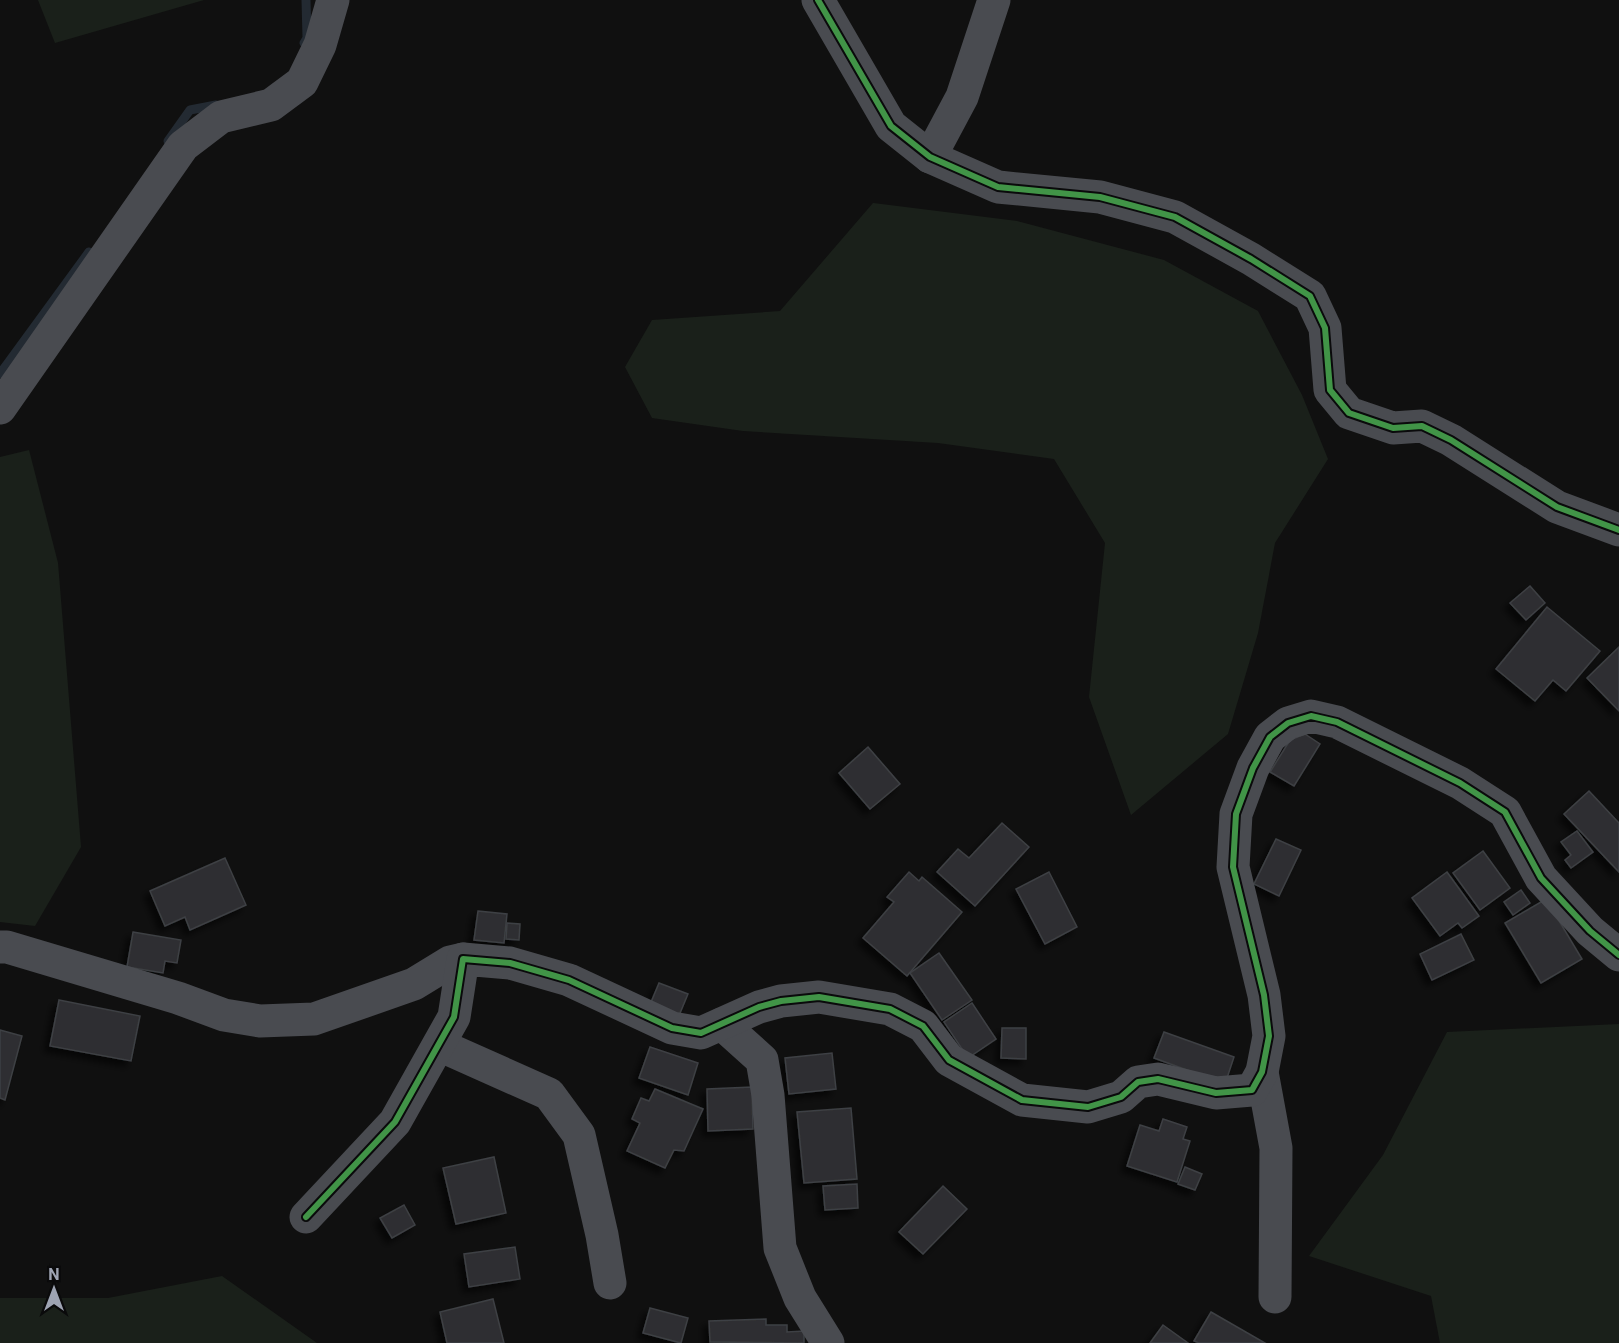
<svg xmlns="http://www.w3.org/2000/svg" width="1619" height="1343" font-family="Roboto,sans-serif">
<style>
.green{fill:#1a201a}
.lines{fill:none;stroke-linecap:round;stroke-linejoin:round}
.stream{stroke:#232a32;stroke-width:9}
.building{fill:#2f2f31;stroke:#3e4044;stroke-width:1.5;filter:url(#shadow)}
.minor{stroke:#494b50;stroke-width:33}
.cycleway-casing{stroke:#0a0a0b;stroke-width:10}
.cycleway{stroke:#419447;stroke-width:6}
</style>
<defs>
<filter id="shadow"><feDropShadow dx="-5.5" dy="5.5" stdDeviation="3" flood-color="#0009"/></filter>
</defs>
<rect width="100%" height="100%" fill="#101010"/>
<g class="green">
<path d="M 38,0 L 204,0 L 55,43 Z"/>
<path d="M 873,203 L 1017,221 L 1164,260 L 1258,311 L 1302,395 L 1328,459 L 1275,543 L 1258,633 L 1228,734 L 1131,815 L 1089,697 L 1105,543 L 1054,459 L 938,443 L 743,431 L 652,418 L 625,367 L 652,320 L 780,311 Z"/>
<path d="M 29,450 L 58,563 L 81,847 L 35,926 L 0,922 L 0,457 Z"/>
<path d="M 1619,1024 L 1619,1343 L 1440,1343 L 1431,1296 L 1309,1256 L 1383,1155 L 1447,1032 Z"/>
<path d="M 222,1276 L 317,1343 L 0,1343 L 0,1298 L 108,1298 Z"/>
</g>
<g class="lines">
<g class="stream">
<path d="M 304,43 L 307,38 L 306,0"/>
<path d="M 168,141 L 190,110 L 216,105"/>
<path d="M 0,374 L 89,252"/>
</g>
</g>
<g class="building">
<path d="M 1530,586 L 1545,603 L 1526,620 L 1510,603 Z"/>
<path d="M 1547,607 L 1600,651 L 1566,691 L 1553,680 L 1535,701 L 1496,669 Z"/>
<path d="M 1619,647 L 1619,711 L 1587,678 Z"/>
<path d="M 1305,734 L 1320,744 L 1294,786 L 1270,772 L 1290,740 Z"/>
<path d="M 868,747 L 900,784 L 870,809 L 839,773 Z"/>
<path d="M 1589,791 L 1619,823 L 1619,872 L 1564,814 Z"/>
<path d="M 1002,823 L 1029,847 L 975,906 L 937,872 L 958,849 L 969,858 Z"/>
<path d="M 1577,831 L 1593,852 L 1571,868 L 1565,860 L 1571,855 L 1561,842 Z"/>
<path d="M 1276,839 L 1301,850 L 1279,896 L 1254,884 Z"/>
<path d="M 1483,851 L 1510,888 L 1480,910 L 1453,873 Z"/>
<path d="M 225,858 L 246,905 L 190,930 L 185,917 L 165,926 L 150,891 Z"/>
<path d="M 909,872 L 919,881 L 922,877 L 962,912 L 907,976 L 863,938 L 894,902 L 887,897 Z"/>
<path d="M 1049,872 L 1077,927 L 1045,944 L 1016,889 Z"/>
<path d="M 1447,872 L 1479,916 L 1462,928 L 1458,923 L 1440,936 L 1412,898 Z"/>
<path d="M 1521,890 L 1530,903 L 1513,915 L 1504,902 Z"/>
<path d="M 1546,899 L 1582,959 L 1541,983 L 1505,923 Z"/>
<path d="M 478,911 L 507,914 L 504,943 L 474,940 Z"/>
<path d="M 507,923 L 520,924 L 519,940 L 506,939 Z"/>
<path d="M 133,932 L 181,940 L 177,963 L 165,961 L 163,973 L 127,967 Z"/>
<path d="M 1461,934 L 1474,960 L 1432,980 L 1420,954 Z"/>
<path d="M 939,953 L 972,1000 L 942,1020 L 910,973 Z"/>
<path d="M 659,983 L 688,994 L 678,1018 L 649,1007 Z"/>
<path d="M 59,1000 L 140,1016 L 131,1061 L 50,1046 Z"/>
<path d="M 972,1003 L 996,1039 L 968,1058 L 944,1022 Z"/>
<path d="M 1002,1028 L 1026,1028 L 1026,1059 L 1001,1058 Z"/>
<path d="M 0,1030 L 22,1036 L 5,1100 L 0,1098 Z"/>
<path d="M 1164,1032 L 1234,1057 L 1225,1084 L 1154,1058 Z"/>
<path d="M 650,1047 L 698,1063 L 688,1095 L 639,1078 Z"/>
<path d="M 832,1053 L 836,1089 L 789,1094 L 785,1058 Z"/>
<path d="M 752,1087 L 753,1129 L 708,1131 L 707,1089 Z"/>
<path d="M 655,1089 L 703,1109 L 684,1151 L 674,1150 L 665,1168 L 627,1151 L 640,1123 L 632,1119 L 641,1098 L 649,1101 Z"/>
<path d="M 851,1108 L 857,1179 L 804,1183 L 797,1112 Z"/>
<path d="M 1163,1119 L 1187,1127 L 1183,1139 L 1190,1141 L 1177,1182 L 1127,1166 L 1140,1125 L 1159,1131 Z"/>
<path d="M 494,1157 L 506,1213 L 456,1224 L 443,1168 Z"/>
<path d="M 1185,1167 L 1202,1174 L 1195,1190 L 1178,1184 Z"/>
<path d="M 857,1184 L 858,1208 L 825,1210 L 823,1186 Z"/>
<path d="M 943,1186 L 967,1209 L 923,1254 L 899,1232 Z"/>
<path d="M 404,1205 L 415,1225 L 392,1238 L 380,1218 Z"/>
<path d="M 515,1247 L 520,1279 L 469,1287 L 464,1254 Z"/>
<path d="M 493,1299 L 504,1343 L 447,1343 L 440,1312 Z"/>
<path d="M 650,1308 L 688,1318 L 681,1343 L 643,1333 Z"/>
<path d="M 1211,1312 L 1265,1343 L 1199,1343 L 1194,1341 Z"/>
<path d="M 766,1319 L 766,1325 L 787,1325 L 787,1332 L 804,1331 L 804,1343 L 710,1342 L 709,1321 Z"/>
<path d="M 1163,1325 L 1188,1343 L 1150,1343 Z"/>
</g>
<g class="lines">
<g class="minor">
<path d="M 818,0 L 891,126 L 930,157 L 998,187 L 1100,197 L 1175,217 L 1251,259 L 1310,296 L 1325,328 L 1330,390 L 1349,413 L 1393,428 L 1422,426 L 1451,440 L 1557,507 L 1619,530"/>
<path d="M 930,157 L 962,97 L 994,0"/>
<path d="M 0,408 L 183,146 L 221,117 L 271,105 L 302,82 L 320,45 L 333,0"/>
<path d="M 0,947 L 7,947 L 178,998 L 224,1015 L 260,1021 L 314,1019 L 414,984 L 450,962 L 463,959"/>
<path d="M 722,1024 L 762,1060 L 768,1095 L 780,1248 L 800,1298 L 828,1343"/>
<path d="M 439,1045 L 549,1094 L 579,1135 L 602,1235 L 610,1283"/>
<path d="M 1262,1072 L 1276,1148 L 1275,1297"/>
<path d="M 306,1217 L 395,1122 L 454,1017 L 463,959 L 510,963 L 569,980 L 672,1028 L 701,1033 L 759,1007 L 781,1001 L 819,997 L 890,1009 L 923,1026 L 949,1060 L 1022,1100 L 1088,1107 L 1121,1097 L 1138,1082 L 1158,1079 L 1216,1093 L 1252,1090 L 1262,1072 L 1269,1036 L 1264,995 L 1233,867 L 1236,814 L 1253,768 L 1270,737 L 1288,723 L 1311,716 L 1337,722 L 1460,783 L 1505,812 L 1541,878 L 1590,931 L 1619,955"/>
</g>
<defs>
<g id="cycleway">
<path d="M 818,0 L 891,126 L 930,157 L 998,187 L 1100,197 L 1175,217 L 1251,259 L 1310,296 L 1325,328 L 1330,390 L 1349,413 L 1393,428 L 1422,426 L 1451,440 L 1557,507 L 1619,530"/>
<path d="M 306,1217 L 395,1122 L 454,1017 L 463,959 L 510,963 L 569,980 L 672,1028 L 701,1033 L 759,1007 L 781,1001 L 819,997 L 890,1009 L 923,1026 L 949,1060 L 1022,1100 L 1088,1107 L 1121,1097 L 1138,1082 L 1158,1079 L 1216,1093 L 1252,1090 L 1262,1072 L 1269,1036 L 1264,995 L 1233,867 L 1236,814 L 1253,768 L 1270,737 L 1288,723 L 1311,716 L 1337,722 L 1460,783 L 1505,812 L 1541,878 L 1590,931 L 1619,955"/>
</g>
</defs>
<use href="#cycleway" class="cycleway-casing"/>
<use href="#cycleway" class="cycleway"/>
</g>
<g transform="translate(54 1289)" stroke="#0a0a0b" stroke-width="4.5" paint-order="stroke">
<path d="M0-4.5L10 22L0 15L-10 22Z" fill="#9ea4b3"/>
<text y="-9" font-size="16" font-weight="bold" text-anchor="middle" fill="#9ea4b3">N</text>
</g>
</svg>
